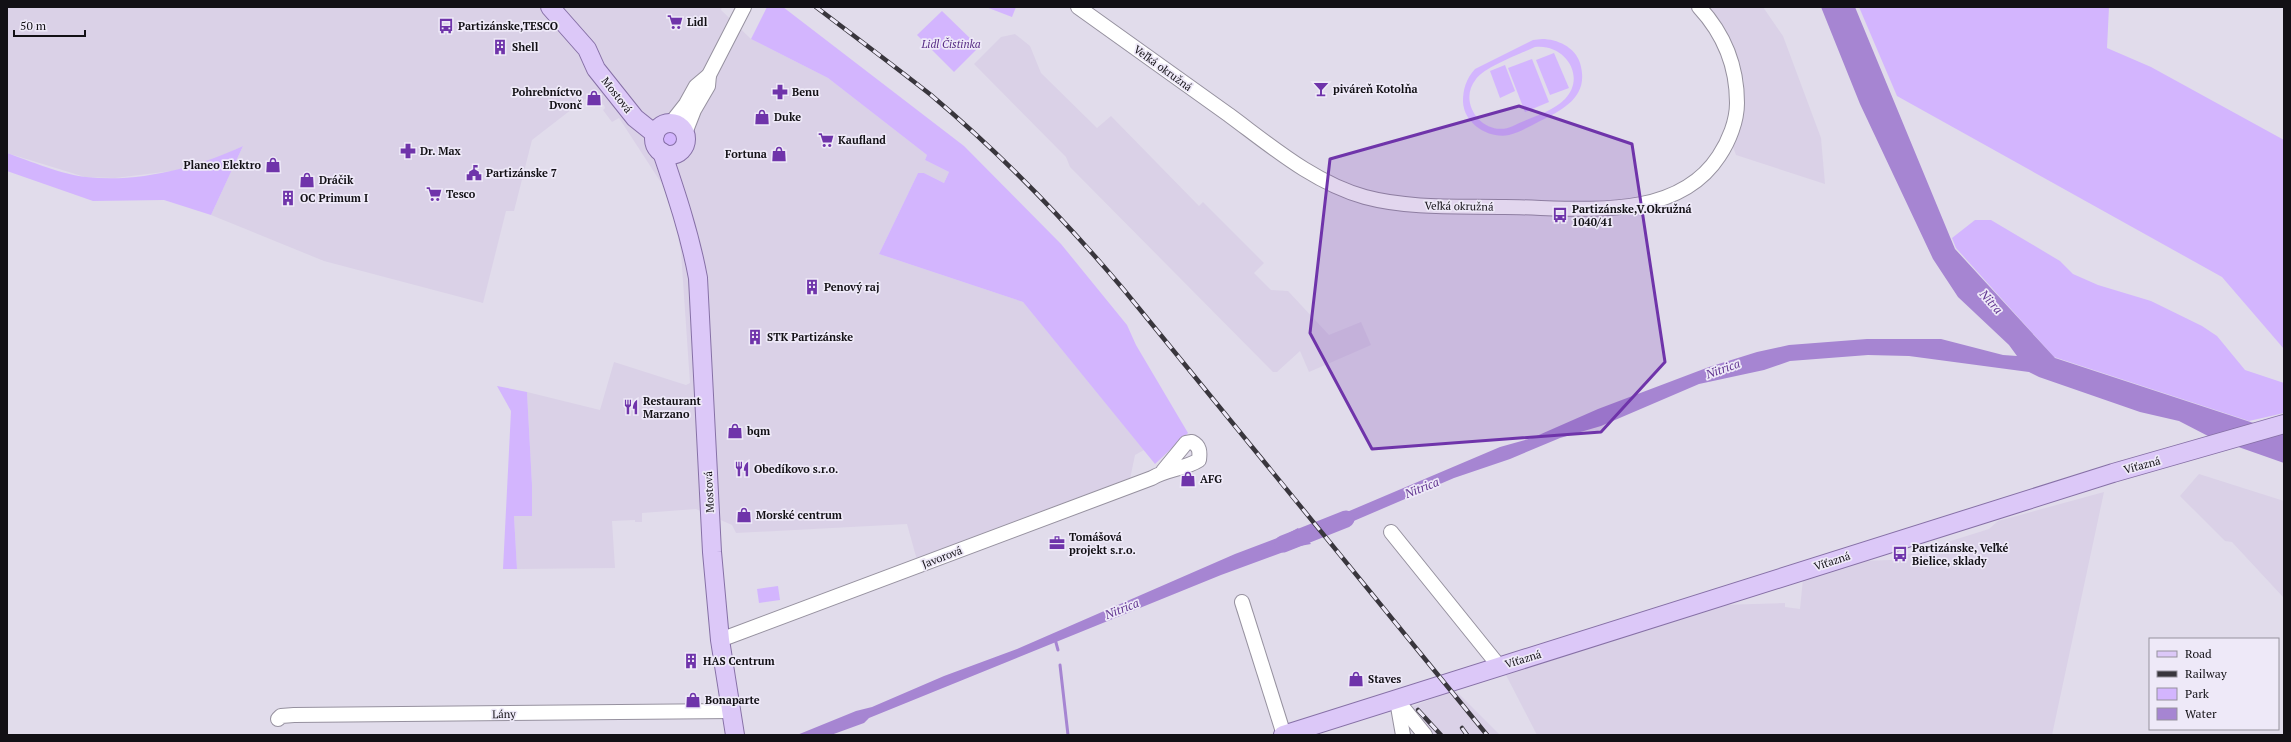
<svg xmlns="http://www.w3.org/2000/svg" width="2291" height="742" font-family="'PT Serif',serif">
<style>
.built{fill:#dad1e7}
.green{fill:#d3b5fe;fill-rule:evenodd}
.water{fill:#a685d2}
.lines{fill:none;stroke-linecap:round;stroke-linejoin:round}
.stream{stroke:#a685d2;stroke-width:3}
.river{stroke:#a685d2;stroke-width:17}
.minor-casing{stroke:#96919f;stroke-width:16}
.major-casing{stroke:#8670a6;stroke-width:20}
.minor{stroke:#fff;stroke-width:14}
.major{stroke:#dcc8f8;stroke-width:18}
.rail-casing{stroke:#39363d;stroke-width:4.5}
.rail{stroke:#eee9f8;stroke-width:3;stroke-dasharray:9;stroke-linecap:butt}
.marked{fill:#6f34aa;fill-opacity:0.2;stroke:#6f34aa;stroke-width:3;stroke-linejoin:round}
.labels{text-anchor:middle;stroke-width:3.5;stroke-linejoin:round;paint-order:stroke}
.poi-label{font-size:11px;font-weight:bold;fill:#121015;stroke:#eee9f8;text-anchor:start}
.park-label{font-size:11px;font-style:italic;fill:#562a84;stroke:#eee9f8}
.street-label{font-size:11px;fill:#121015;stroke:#eee9f8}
.water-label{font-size:12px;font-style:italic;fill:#613590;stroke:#eee9f8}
</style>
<rect width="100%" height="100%" fill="#e1dceb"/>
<g class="built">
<path d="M 7,7 L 722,7 L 721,10 L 751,39 L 828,78 L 927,155 L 925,160 L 949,172 L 944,183 L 924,173 L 918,173 L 879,254 L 1023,302 L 1144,450 L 1135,455 L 1130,479 L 917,560 L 907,524 L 736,533 L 732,525 L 696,509 L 642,513 L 642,522 L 635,522 L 635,520 L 612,521 L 615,568 L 517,569 L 514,516 L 532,515 L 532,485 L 527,392 L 600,410 L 614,362 L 686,385 L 690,383 L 681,252 L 674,217 L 662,184 L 619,118 L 612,122 L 603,110 L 605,108 L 604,105 L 585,99 L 532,140 L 514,211 L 506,211 L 483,303 L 324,261 L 211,215 L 243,146 L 220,157 L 180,170 L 115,178 L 85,177 L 7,153 Z"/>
<path d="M 1706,7 L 1763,7 L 1783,36 L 1821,138 L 1825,184 L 1736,155 L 1732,144 L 1743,112 L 1744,81 L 1737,56 L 1723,29 Z"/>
<path d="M 1015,34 L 1030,46 L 1041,73 L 1097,128 L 1111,116 L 1199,206 L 1203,202 L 1264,263 L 1254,273 L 1271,290 L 1288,291 L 1329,335 L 1361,322 L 1371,345 L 1309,372 L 1300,351 L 1277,372 L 1273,372 L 1070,167 L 1066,157 L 974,64 L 1001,37 Z"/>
<path d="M 2199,474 L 2284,501 L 2284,598 L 2232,542 L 2225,541 L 2180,496 Z"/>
<path d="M 2104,492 L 2052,735 L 1537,735 L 1506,675 L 1721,605 L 1785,603 L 1785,607 L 1800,609 L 1803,579 L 1862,561 L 1890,560 L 1989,529 L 1998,521 Z"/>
<path d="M 1454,689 L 1500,735 L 1431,735 L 1411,711 L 1412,707 Z"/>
</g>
<g class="green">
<path d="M 767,7 L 783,7 L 964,146 L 1061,244 L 1127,325 L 1136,345 L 1188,433 L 1155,464 L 1023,302 L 879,254 L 918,173 L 924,173 L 944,183 L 949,172 L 925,160 L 927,155 L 828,78 L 751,39 Z"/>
<path d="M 986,7 L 1016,7 L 1012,17 Z"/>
<path d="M 1859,7 L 2109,7 L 2107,48 L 2151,67 L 2284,140 L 2284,349 L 2222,277 L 1897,96 Z"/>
<path d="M 942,11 L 979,47 L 954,72 L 917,35 Z"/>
<path d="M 1542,39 C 1557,39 1575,47 1580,63 C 1590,96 1564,109 1540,121 C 1530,126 1519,133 1509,135 C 1489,139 1464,124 1463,102 C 1463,89 1466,79 1475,69 L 1533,40 ZM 1535,47 C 1564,43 1587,76 1565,99 C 1552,112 1529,118 1513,126 C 1485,139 1456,104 1476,79 C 1486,66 1520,54 1535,47 Z"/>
<path d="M 1554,53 L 1569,88 L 1550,95 L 1536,60 Z"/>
<path d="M 1532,59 L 1549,102 L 1525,112 L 1508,68 Z"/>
<path d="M 1505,65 L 1515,91 L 1500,98 L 1490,71 Z"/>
<circle cx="670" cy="139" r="11"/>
<path d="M 243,146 L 211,215 L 164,200 L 93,201 L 7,171 L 7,153 C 29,161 64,175 86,177 C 139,183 195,168 243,146 Z"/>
<path d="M 1975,220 L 1991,220 L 2060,261 L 2073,274 L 2098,285 L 2151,301 L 2202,326 L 2217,336 L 2245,370 L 2284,383 L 2284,413 L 2249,421 L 2054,357 L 1956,248 L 1952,238 Z"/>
<path d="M 497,386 L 527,392 L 532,485 L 532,516 L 514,516 L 517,569 L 503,569 L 511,411 Z"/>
<path d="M 778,586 L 780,600 L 759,603 L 757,589 Z"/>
</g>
<g class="water">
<path d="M 1821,7 L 1855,7 L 1955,249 L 2055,358 L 2284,433 L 2284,463 L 2210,437 L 2179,421 L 2140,412 L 2039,377 L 2029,372 L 1909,356 L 1868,355 L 1790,361 L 1764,370 L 1699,384 L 1601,426 L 1560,438 L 1510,459 L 1454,478 L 1328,532 L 1321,523 L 1500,447 L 1532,438 L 1598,409 L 1709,367 L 1757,352 L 1789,345 L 1867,339 L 1941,339 L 2003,355 L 2017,356 L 2009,345 L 1958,297 L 1933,259 L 1860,104 Z"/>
<path d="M 1298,528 L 1311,544 L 1300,546 L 1221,575 L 869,718 L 864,723 L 831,735 L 797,735 L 856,711 L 872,707 L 944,676 L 1017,649 L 1235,554 L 1285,535 Z"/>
</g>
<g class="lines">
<g class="stream">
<path d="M 1055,639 L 1058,650"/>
<path d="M 1060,665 L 1068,735"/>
</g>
<path class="river" d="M 1283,544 L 1346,519"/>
<defs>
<g id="minor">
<path d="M 1078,7 C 1129,43 1179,79 1229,115 C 1271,146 1314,183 1365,197 C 1410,209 1459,206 1505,207 C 1575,207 1675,224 1719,156 C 1729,141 1737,121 1737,103 C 1737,66 1724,34 1699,7"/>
<path d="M 671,123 L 686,104 L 696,86 L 709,75 L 744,7"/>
<path d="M 685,133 L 694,110 L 708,86 L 709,75"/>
<path d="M 1391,532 L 1499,666"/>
<path d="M 1242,602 L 1284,735"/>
<path d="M 720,640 L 1152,478 C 1167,469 1185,469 1199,460 C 1200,452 1200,446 1192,442 L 1186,443 L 1163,471"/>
<path d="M 1396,699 L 1425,735"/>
<path d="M 1397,701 L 1403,735"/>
<path d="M 278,719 L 281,716 L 294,715 L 732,711"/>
</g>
<g id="major">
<path d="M 550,7 L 587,49 L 596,69 L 635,118 L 655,134"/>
<circle cx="670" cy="139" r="16"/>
<path d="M 662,152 C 676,193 690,235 698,278 L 712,552 L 720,640 L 735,735"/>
<path d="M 1283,735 L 2113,473 L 2284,424"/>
</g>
</defs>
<use href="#minor" class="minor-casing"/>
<use href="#major" class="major-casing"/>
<use href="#minor" class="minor"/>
<use href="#major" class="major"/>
<defs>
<g id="rail">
<path d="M 816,7 C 854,36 893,65 931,95 C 1001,154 1065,220 1124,290 L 1487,735"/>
<path d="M 1418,710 L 1441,735"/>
<path d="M 1462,728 L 1467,735"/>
</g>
</defs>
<use href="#rail" class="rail-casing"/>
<use href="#rail" class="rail"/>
</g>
<path class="marked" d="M 1519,106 L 1632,144 L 1665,362 L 1601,432 L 1372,449 L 1310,333 L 1330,159 Z"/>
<defs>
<symbol id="supermarket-bare" viewBox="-9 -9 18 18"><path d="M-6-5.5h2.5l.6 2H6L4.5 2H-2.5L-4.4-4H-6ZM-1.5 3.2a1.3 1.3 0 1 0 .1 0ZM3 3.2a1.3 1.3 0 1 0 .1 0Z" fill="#6f34aa" stroke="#eee9f8" stroke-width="2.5" paint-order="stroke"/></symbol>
<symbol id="bus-bare" viewBox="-9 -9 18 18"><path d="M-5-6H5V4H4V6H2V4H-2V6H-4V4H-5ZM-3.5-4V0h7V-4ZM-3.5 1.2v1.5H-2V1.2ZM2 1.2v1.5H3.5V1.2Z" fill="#6f34aa" stroke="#eee9f8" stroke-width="2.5" paint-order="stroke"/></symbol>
<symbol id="building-bare" viewBox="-9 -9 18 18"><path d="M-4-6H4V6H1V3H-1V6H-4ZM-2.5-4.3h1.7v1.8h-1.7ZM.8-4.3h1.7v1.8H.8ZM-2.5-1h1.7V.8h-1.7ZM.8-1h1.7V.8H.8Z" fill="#6f34aa" stroke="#eee9f8" stroke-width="2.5" paint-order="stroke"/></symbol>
<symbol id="bar-bare" viewBox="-9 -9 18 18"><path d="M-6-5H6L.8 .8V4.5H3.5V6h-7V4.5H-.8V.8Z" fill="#6f34aa" stroke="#eee9f8" stroke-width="2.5" paint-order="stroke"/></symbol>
<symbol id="pharmacy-bare" viewBox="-9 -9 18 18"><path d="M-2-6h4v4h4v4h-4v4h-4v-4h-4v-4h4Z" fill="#6f34aa" stroke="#eee9f8" stroke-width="2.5" paint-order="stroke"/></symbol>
<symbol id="shop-bare" viewBox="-9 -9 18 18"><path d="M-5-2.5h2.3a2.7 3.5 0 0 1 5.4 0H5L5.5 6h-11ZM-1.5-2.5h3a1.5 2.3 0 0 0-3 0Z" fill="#6f34aa" stroke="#eee9f8" stroke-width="2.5" paint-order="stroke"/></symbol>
<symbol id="civic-bare" viewBox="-9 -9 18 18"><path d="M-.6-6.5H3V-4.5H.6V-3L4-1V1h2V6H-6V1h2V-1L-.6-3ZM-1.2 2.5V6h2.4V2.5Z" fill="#6f34aa" stroke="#eee9f8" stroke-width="2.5" paint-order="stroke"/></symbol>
<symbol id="restaurant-bare" viewBox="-9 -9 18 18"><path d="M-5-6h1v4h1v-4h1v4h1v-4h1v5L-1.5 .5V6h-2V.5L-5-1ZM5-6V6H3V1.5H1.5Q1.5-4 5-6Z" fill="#6f34aa" stroke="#eee9f8" stroke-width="2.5" paint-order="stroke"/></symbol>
<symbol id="office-bare" viewBox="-9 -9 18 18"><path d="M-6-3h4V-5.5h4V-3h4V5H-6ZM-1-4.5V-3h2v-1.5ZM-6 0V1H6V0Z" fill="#6f34aa" stroke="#eee9f8" stroke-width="2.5" paint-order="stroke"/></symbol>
</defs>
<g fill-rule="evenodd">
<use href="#supermarket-bare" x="664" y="11" width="22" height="22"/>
<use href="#bus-bare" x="435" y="15" width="22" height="22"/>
<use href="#building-bare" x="489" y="36" width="22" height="22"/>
<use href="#bar-bare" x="1310" y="78" width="22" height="22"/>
<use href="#pharmacy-bare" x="769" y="81" width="22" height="22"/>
<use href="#shop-bare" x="583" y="87" width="22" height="22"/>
<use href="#shop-bare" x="751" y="106" width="22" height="22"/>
<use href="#supermarket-bare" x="815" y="129" width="22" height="22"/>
<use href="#pharmacy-bare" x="397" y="140" width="22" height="22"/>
<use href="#shop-bare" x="768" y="143" width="22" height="22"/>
<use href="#shop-bare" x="262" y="154" width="22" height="22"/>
<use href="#civic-bare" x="463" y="162" width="22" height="22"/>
<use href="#shop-bare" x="296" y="169" width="22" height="22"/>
<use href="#supermarket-bare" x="423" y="183" width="22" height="22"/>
<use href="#building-bare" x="277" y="187" width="22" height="22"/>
<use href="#bus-bare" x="1549" y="204" width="22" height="22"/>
<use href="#building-bare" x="801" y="276" width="22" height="22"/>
<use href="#building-bare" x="744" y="326" width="22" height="22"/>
<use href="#restaurant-bare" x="620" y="396" width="22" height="22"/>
<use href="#shop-bare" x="724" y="420" width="22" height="22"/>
<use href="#restaurant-bare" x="731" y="458" width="22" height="22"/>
<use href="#shop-bare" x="1177" y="468" width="22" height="22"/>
<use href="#shop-bare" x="733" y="504" width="22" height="22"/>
<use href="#office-bare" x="1046" y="532" width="22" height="22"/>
<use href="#bus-bare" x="1889" y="543" width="22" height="22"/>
<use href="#building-bare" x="680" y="650" width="22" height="22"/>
<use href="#shop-bare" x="1345" y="668" width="22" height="22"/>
<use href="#shop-bare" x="682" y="689" width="22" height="22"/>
</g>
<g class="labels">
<g class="poi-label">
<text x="687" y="26">Lidl</text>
<text x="458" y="30">Partizánske,TESCO</text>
<text x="512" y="51">Shell</text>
<text x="1333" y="93">piváreň Kotolňa</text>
<text x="582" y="96" text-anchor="end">Pohrebníctvo<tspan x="582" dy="13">Dvonč</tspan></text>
<text x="792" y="96">Benu</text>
<text x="774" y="121">Duke</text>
<text x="838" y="144">Kaufland</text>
<text x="420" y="155">Dr. Max</text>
<text x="767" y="158" text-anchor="end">Fortuna</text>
<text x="261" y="169" text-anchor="end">Planeo Elektro</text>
<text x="486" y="177">Partizánske 7</text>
<text x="319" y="184">Dráčik</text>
<text x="446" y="198">Tesco</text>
<text x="300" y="202">OC Primum I</text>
<text x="1572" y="213">Partizánske,V.Okružná<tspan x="1572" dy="13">1040/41</tspan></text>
<text x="824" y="291">Penový raj</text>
<text x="767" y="341">STK Partizánske</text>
<text x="643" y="405">Restaurant<tspan x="643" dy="13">Marzano</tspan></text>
<text x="747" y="435">bqm</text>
<text x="754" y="473">Obedíkovo s.r.o.</text>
<text x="1200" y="483">AFG</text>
<text x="756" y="519">Morské centrum</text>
<text x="1069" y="541">Tomášová<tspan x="1069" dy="13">projekt s.r.o.</tspan></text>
<text x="1912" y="552">Partizánske, Veľké<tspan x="1912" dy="13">Bielice, sklady</tspan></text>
<text x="703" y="665">HAS Centrum</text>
<text x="1368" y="683">Staves</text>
<text x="705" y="704">Bonaparte</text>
</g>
<g class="park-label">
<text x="951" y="48">Lidl Čistinka</text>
</g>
<g class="street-label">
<text transform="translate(1163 68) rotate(36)" y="4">Veľká okružná</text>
<text transform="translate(617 95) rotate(52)" y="4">Mostová</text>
<text transform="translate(1459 206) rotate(1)" y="4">Veľká okružná</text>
<text transform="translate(2142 465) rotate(-15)" y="4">Víťazná</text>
<text transform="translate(709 492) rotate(-93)" y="4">Mostová</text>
<text transform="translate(942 557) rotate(-21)" y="4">Javorová</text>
<text transform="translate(1832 561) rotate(-18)" y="4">Víťazná</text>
<text transform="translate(1523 659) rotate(-17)" y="4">Víťazná</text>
<text transform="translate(504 714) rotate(-1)" y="4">Lány</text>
</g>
<g class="water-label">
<text transform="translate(1991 302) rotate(48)" y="4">Nitra</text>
<text transform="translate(1723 369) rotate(-20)" y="4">Nitrica</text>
<text transform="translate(1422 488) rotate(-22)" y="4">Nitrica</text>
<text transform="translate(1122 609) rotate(-22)" y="4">Nitrica</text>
</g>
</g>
<rect width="2291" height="742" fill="none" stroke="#121015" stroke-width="16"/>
<rect x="2149" y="638" width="130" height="92" fill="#eee9f8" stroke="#96929d"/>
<rect x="2157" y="651" width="20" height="6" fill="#dcc8f8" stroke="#96929d"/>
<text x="2185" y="658" font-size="12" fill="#121015">Road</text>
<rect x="2157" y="671" width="20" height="6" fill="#39363d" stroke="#96929d"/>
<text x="2185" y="678" font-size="12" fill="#121015">Railway</text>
<rect x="2157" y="688" width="20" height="12" fill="#d3b5fe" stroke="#96929d"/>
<text x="2185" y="698" font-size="12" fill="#121015">Park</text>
<rect x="2157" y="708" width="20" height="12" fill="#a685d2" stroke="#96929d"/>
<text x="2185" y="718" font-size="12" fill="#121015">Water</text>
<path d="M14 30v6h71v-6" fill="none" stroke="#121015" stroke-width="2"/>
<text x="20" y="30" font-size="12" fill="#121015" stroke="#eee9f8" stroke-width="3" paint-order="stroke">50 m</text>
</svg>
